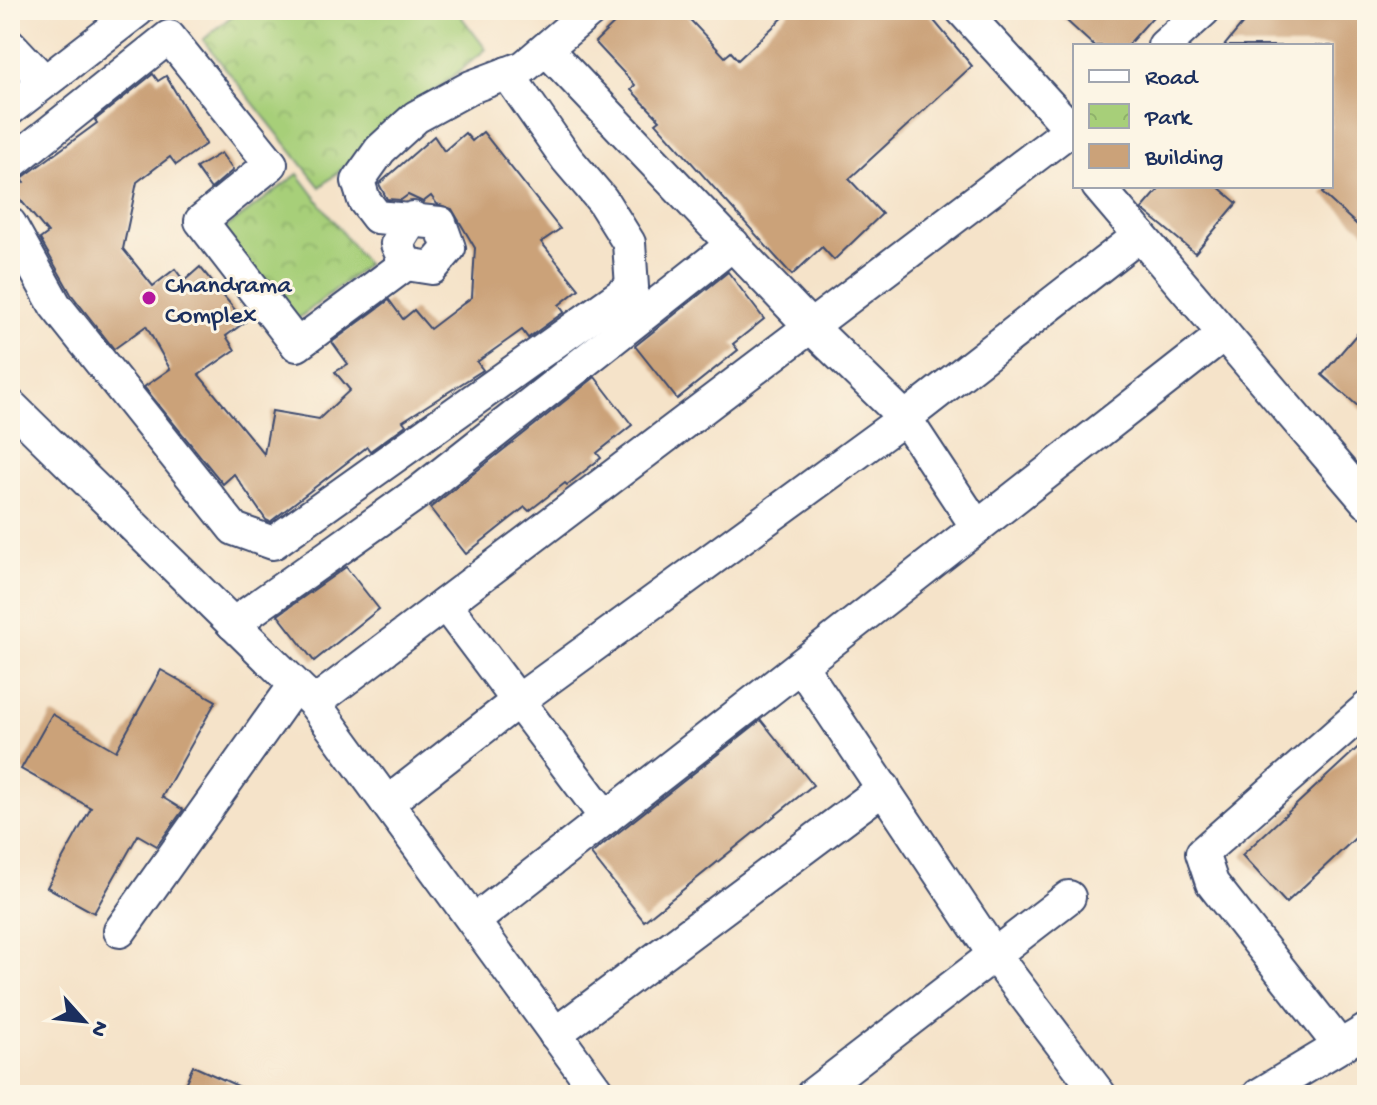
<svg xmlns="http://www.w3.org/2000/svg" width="1377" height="1105" font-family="'Gochi Hand',sans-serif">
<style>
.park{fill:url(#park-crowns);stroke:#617f6c;stroke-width:2}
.building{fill:#cba279}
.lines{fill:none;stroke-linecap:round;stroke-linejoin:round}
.street-casing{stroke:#3c4a6e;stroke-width:36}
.street{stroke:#fff;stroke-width:32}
.poi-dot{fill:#b5179e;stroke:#fcf5e5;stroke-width:3}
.labels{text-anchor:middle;stroke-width:6;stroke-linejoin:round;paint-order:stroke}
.poi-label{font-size:26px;fill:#1b2f5e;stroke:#fcf5e5;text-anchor:start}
</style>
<defs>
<pattern id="park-crowns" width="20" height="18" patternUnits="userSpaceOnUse" patternTransform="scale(2)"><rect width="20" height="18" fill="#a7cf79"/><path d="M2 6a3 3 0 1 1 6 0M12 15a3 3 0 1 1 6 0" fill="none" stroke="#8fb26b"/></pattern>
</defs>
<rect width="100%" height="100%" fill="#fcf5e5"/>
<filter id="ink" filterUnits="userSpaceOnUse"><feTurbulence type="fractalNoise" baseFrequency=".0125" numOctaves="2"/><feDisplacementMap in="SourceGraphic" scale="16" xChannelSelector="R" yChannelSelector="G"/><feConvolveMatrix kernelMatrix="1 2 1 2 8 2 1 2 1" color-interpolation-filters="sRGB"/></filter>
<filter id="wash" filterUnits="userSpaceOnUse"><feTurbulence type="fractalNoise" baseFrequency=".006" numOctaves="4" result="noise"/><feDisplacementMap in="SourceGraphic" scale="32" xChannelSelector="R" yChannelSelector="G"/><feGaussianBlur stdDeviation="1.8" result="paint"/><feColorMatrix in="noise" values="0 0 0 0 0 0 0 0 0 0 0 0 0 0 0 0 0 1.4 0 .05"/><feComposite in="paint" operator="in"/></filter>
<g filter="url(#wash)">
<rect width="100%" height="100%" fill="#f5e3c9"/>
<g class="park">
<path d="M 239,10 L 456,10 L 486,49 L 320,187 L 203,40 Z"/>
<path d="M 298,174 L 367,265 L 291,324 L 219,233 Z"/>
</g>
<g id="blocks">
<g class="building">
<path d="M 628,10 L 681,10 L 725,57 L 731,52 L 738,60 L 791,10 L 925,10 L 972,66 L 849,179 L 882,214 L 834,260 L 822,247 L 792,275 L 656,123 L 660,120 L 631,90 L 635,85 L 595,42 Z"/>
<path d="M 1055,10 L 1159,10 L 1127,46 L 1094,46 Z"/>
<path d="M 1254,10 L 1367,10 L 1367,234 L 1322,193 L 1331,186 L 1331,46 L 1224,46 Z"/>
<path d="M 153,74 L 158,81 L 166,76 L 206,144 L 176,165 L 170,157 L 137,182 L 123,249 L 153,286 L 175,269 L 184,281 L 200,267 L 245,322 L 226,336 L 235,350 L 199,375 L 264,454 L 272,411 L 319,419 L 350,390 L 335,372 L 348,364 L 332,342 L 389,300 L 403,319 L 414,310 L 430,329 L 472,297 L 475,248 L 452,209 L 437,204 L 431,196 L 423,202 L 408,195 L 401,200 L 387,199 L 379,184 L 434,136 L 444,151 L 465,133 L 472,141 L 483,132 L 560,229 L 541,242 L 579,289 L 559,305 L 564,312 L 528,338 L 522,330 L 477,362 L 483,370 L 403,421 L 406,425 L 370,451 L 367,447 L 270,522 L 266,520 L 234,474 L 223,484 L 144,387 L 170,369 L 146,326 L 114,349 L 71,294 L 40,239 L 48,233 L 13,191 L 24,182 L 22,178 L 97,123 L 95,120 Z"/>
<path d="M 221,153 L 233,170 L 211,189 L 196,168 Z"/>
<path d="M 1162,186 L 1217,186 L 1237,203 L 1195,253 L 1142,209 Z"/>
<path d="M 728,272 L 764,319 L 733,344 L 738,350 L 677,399 L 635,346 Z"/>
<path d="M 1367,322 L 1367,414 L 1322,375 Z"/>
<path d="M 595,377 L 632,425 L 597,453 L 601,458 L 567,485 L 565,483 L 529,511 L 525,507 L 466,554 L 430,508 Z"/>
<path d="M 346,567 L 379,609 L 314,661 L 278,615 Z"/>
<path d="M 161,670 L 216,701 L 162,797 L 183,810 L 157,846 L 138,835 L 94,913 L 47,887 L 91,808 L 21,769 L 52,714 L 116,751 Z"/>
<path d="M 761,720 L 813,785 L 644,921 L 591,854 Z"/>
<path d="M 1367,739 L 1367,827 L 1286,903 L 1242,855 Z"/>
<path d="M 193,1066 L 258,1095 L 180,1095 Z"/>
</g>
</g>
</g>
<g filter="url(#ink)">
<use href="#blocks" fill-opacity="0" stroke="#3c4a6e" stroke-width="2"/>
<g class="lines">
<defs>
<g id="street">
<path d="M 962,10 L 1072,130"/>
<path d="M 10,45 L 44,81"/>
<path d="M 1164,46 L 1204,10"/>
<path d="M 546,49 L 811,327 L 905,418 L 977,527"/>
<path d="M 10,109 L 138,10"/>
<path d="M 10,164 L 169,37 L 271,164 L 201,221 L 297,345 L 406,264"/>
<path d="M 1098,186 L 1367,502"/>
<path d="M 413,218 L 397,244 L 406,264 L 432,268 L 449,248 L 440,223 L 377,217 L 364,200 L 358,181 L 380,150 L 416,117 L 471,87 L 524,67 L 591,10"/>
<path d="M 10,224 L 55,305 L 234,529 L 273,543 L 632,287 L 629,243 L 602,200 L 567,159 L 507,73"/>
<path d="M 10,405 L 314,703 L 600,1095"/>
<path d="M 445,604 L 606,818"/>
<path d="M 233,624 L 419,492 L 733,244"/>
<path d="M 801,666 L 995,956 L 1100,1095"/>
<path d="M 314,703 L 1075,126"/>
<path d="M 387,803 L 519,700 L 905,418 L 1140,235"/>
<path d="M 474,921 L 1224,334"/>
<path d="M 120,931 L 295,685"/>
<path d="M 555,1034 L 884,788"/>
<path d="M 1339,1045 L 1212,883 L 1202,853 L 1367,708"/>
<path d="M 812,1095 L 1069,897"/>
<path d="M 1259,1095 L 1367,1030"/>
</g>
</defs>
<use href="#street" class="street-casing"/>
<use href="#street" class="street"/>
</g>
</g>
<circle class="poi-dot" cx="149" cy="298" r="8"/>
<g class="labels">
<g class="poi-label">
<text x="165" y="292">Chandrama<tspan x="165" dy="30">Complex</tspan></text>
</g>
</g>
<rect width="1377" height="1105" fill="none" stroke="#fcf5e5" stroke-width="40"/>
<rect x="1073" y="44" width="260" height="144" fill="#fcf5e5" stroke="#a2a6af" stroke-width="2"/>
<rect x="1089" y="70" width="40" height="12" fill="#ffffff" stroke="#a2a6af" stroke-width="2"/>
<text x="1145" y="84" font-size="24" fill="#1b2f5e">Road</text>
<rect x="1089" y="104" width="40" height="24" fill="url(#park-crowns)" stroke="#a2a6af" stroke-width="2"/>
<text x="1145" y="124" font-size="24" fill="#1b2f5e">Park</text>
<rect x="1089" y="144" width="40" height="24" fill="#cba279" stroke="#a2a6af" stroke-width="2"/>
<text x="1145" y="164" font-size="24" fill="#1b2f5e">Building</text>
<g transform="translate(84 1021) rotate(117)" stroke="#fcf5e5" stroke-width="6" paint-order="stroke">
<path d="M0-6L14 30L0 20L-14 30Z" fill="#1b2f5e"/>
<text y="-12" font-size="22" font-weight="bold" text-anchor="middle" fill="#1b2f5e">N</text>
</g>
</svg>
